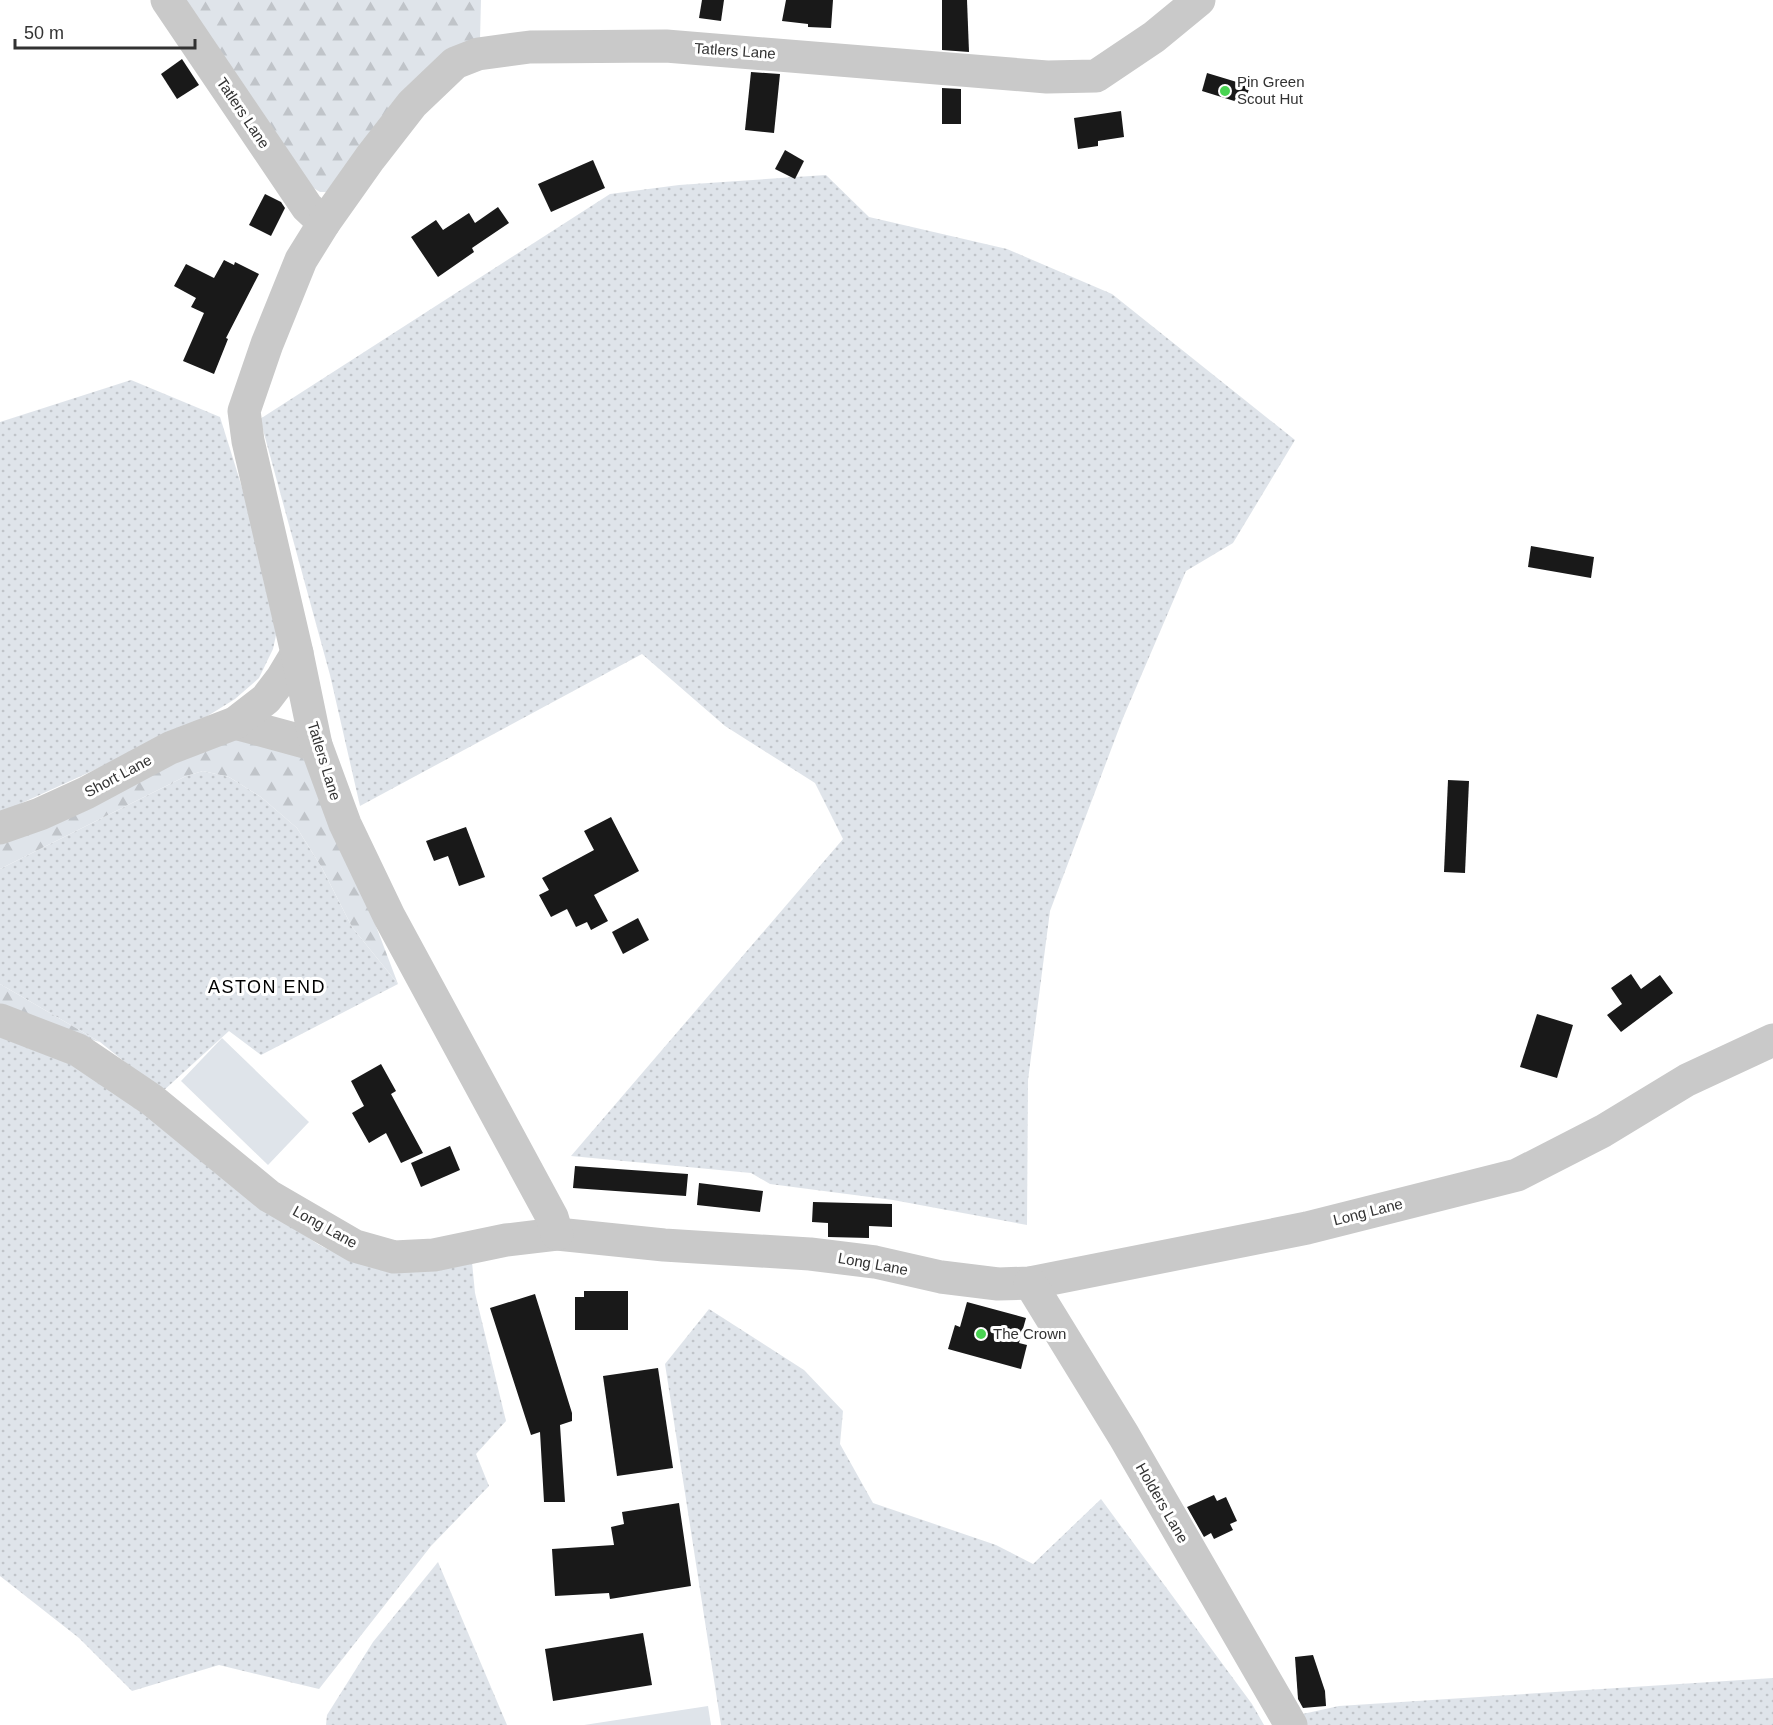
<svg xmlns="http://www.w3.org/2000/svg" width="1773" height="1725" font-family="Helvetica,sans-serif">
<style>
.grass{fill:url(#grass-dots)}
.forest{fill:url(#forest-firs)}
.green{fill:#dfe4ea}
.building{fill:#191919}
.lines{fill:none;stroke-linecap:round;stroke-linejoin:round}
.minor{stroke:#c9c9c9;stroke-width:33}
.poi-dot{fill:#49d452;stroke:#fff;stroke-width:2}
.labels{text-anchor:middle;stroke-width:6;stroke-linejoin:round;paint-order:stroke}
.street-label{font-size:15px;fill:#323232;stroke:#fff}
.poi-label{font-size:15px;fill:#323232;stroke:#fff;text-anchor:start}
.quarter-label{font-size:18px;letter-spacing:1.5px;fill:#000;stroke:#fff}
</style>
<defs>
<pattern id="grass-dots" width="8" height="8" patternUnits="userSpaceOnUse" patternTransform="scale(1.5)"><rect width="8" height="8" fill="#dfe4ea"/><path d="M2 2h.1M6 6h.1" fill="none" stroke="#c0c4c9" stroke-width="1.8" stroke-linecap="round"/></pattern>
<pattern id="forest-firs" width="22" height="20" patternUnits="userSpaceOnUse" patternTransform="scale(1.5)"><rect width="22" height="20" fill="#dfe4ea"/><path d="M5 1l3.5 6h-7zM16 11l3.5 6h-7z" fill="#c0c4c9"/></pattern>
</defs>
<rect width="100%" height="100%" fill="#fff"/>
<g class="grass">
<path d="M 826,175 L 869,217 L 1007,249 L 1112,294 L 1295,440 L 1233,543 L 1186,571 L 1123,718 L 1050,911 L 1028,1080 L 1027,1225 L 893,1200 L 770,1184 L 751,1173 L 571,1156 L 843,839 L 815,783 L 725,726 L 642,654 L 360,806 L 330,675 L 260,419 L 610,194 L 679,185 Z"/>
<path d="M 131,380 L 220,417 L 274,590 L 278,626 L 273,649 L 259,678 L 235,699 L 193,725 L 0,813 L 0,422 Z"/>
<path d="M 203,771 L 229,777 L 261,797 L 297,828 L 322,868 L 352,927 L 398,984 L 261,1055 L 229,1031 L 162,1092 L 100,1042 L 0,984 L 0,869 L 186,776 Z"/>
<path d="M 0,1037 L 78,1067 L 130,1099 L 260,1206 L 321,1246 L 355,1261 L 472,1262 L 475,1293 L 506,1421 L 476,1454 L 489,1486 L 431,1546 L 319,1689 L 219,1665 L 132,1691 L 79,1638 L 0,1576 Z"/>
<path d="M 709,1309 L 804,1370 L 843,1411 L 840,1444 L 873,1503 L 996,1545 L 1033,1564 L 1101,1499 L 1252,1704 L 1264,1725 L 721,1725 L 665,1364 Z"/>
<path d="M 438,1562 L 507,1725 L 326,1725 L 327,1715 L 373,1642 Z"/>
<path d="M 1773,1678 L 1773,1725 L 1296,1725 L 1289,1717 L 1339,1706 Z"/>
</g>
<g class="forest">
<path d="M 171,0 L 481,0 L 480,39 L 327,192 L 320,192 L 310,186 Z"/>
<path d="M 258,736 L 302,757 L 315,775 L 335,818 L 398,984 L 352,927 L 322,868 L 297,828 L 261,797 L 229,777 L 203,771 L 186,776 L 0,869 L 0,837 L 207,742 Z"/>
<path d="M 0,984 L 100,1042 L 54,1030 L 0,1012 Z"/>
</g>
<g class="green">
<path d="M 222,1038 L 309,1122 L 268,1165 L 181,1081 Z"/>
<path d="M 708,1706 L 711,1725 L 584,1725 Z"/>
</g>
<g class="building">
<path d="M 702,0 L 724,0 L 721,21 L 699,18 Z"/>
<path d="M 786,0 L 833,0 L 831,28 L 808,27 L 808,24 L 782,21 Z"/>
<path d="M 942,0 L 967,0 L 969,52 L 942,50 Z"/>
<path d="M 182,59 L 199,85 L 177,99 L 161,74 Z"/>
<path d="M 751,72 L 780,74 L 774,133 L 745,130 Z"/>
<path d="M 1207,73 L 1250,86 L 1244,104 L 1202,91 Z"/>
<path d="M 942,88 L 961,89 L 961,124 L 942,124 Z"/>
<path d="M 1121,111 L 1124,137 L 1098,141 L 1098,146 L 1078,149 L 1074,118 Z"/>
<path d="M 785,150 L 804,161 L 795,179 L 775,169 Z"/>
<path d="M 593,160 L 605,188 L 551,212 L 538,184 Z"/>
<path d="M 265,194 L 281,202 L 285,208 L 271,236 L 249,225 Z"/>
<path d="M 498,207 L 509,223 L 472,248 L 474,252 L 438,277 L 411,237 L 436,220 L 443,230 L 469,213 L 475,223 Z"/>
<path d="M 224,260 L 234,265 L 235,262 L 259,274 L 226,338 L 228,339 L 214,374 L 183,361 L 204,313 L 191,307 L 196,298 L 174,286 L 186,264 L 214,278 Z"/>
<path d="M 1531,546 L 1594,557 L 1591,578 L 1528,567 Z"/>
<path d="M 1448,780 L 1469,781 L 1465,873 L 1444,872 Z"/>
<path d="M 611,817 L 639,871 L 594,895 L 608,921 L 591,930 L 587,922 L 576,927 L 567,909 L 551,917 L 539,895 L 549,890 L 542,878 L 594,850 L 584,831 Z"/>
<path d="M 466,827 L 485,877 L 459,886 L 448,856 L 434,861 L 426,841 Z"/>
<path d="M 638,918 L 649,940 L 623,954 L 612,932 Z"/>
<path d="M 1631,974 L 1641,989 L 1660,975 L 1673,993 L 1621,1032 L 1607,1015 L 1622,1004 L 1611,988 Z"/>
<path d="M 1537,1014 L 1573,1025 L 1557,1078 L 1520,1067 Z"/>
<path d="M 381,1064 L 396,1091 L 391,1094 L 423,1153 L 401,1163 L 386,1133 L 369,1143 L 352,1113 L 364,1106 L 351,1081 Z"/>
<path d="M 450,1146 L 460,1170 L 421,1187 L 411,1163 Z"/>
<path d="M 575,1166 L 688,1174 L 686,1196 L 573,1188 Z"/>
<path d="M 699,1183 L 763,1191 L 760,1212 L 697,1205 Z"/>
<path d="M 813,1202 L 892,1204 L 892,1227 L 869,1226 L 869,1238 L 828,1237 L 828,1223 L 812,1222 Z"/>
<path d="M 584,1291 L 628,1291 L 628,1330 L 575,1330 L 575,1297 L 584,1297 Z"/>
<path d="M 535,1294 L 572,1413 L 572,1421 L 560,1425 L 565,1502 L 544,1502 L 540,1432 L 531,1435 L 490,1308 Z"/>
<path d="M 967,1302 L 1026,1318 L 1019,1343 L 1027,1345 L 1021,1369 L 948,1349 L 955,1325 L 960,1327 Z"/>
<path d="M 658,1368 L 673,1468 L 617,1476 L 603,1376 Z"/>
<path d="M 1214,1495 L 1217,1501 L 1226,1497 L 1237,1521 L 1230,1524 L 1233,1530 L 1214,1539 L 1211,1533 L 1204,1537 L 1187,1507 Z"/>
<path d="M 679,1503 L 691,1586 L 610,1599 L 609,1593 L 555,1596 L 552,1549 L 614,1545 L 611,1527 L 624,1524 L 622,1512 Z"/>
<path d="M 643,1633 L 652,1685 L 553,1701 L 545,1649 Z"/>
<path d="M 1313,1655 L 1325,1691 L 1326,1706 L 1303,1708 L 1298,1699 L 1295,1657 Z"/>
</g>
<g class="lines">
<g class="minor">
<path d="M 167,0 L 307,207 L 324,223"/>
<path d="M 235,723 L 316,745"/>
<path d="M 0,828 L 40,814 L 86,793 L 170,748 L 235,723 L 266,699 L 282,678 L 297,653"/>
<path d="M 0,1020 L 78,1050 L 152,1100 L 269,1196 L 355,1246 L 394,1257 L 434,1255 L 506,1240 L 557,1234 L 664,1245 L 810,1254 L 875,1262 L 941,1277 L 998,1284 L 1030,1283 L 1307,1228 L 1517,1175 L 1603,1131 L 1687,1080 L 1773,1040"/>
<path d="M 557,1234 L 552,1217 L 389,916 L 345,824 L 316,745 L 297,653 L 248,441 L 244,411 L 267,344 L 301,260 L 324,223 L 370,158 L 412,104 L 455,63 L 478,54 L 530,47 L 666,46 L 1047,77 L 1096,76 L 1154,37 L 1199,0"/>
<path d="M 1030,1283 L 1124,1436 L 1291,1725"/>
</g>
</g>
<g class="poi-dot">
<circle cx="1225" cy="91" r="6"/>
<circle cx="981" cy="1334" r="6"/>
</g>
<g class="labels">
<g class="street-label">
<text transform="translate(735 51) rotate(4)" y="5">Tatlers Lane</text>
<text transform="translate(243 113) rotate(56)" y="5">Tatlers Lane</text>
<text transform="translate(324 761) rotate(73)" y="5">Tatlers Lane</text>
<text transform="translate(118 776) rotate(-28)" y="5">Short Lane</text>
<text transform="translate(1368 1212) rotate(-14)" y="5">Long Lane</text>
<text transform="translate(325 1227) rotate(29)" y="5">Long Lane</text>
<text transform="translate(873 1264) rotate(10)" y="5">Long Lane</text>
<text transform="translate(1162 1503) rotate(60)" y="5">Holders Lane</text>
</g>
<g class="poi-label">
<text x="1237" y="87">Pin Green<tspan x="1237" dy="17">Scout Hut</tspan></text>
<text x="993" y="1339">The Crown</text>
</g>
<g class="quarter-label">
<text x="267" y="993">ASTON END</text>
</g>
</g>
<path d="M15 39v9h180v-9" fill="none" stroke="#323232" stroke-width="3"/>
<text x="24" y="39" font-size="18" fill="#323232" stroke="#ffffff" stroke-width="4.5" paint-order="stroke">50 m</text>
</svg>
